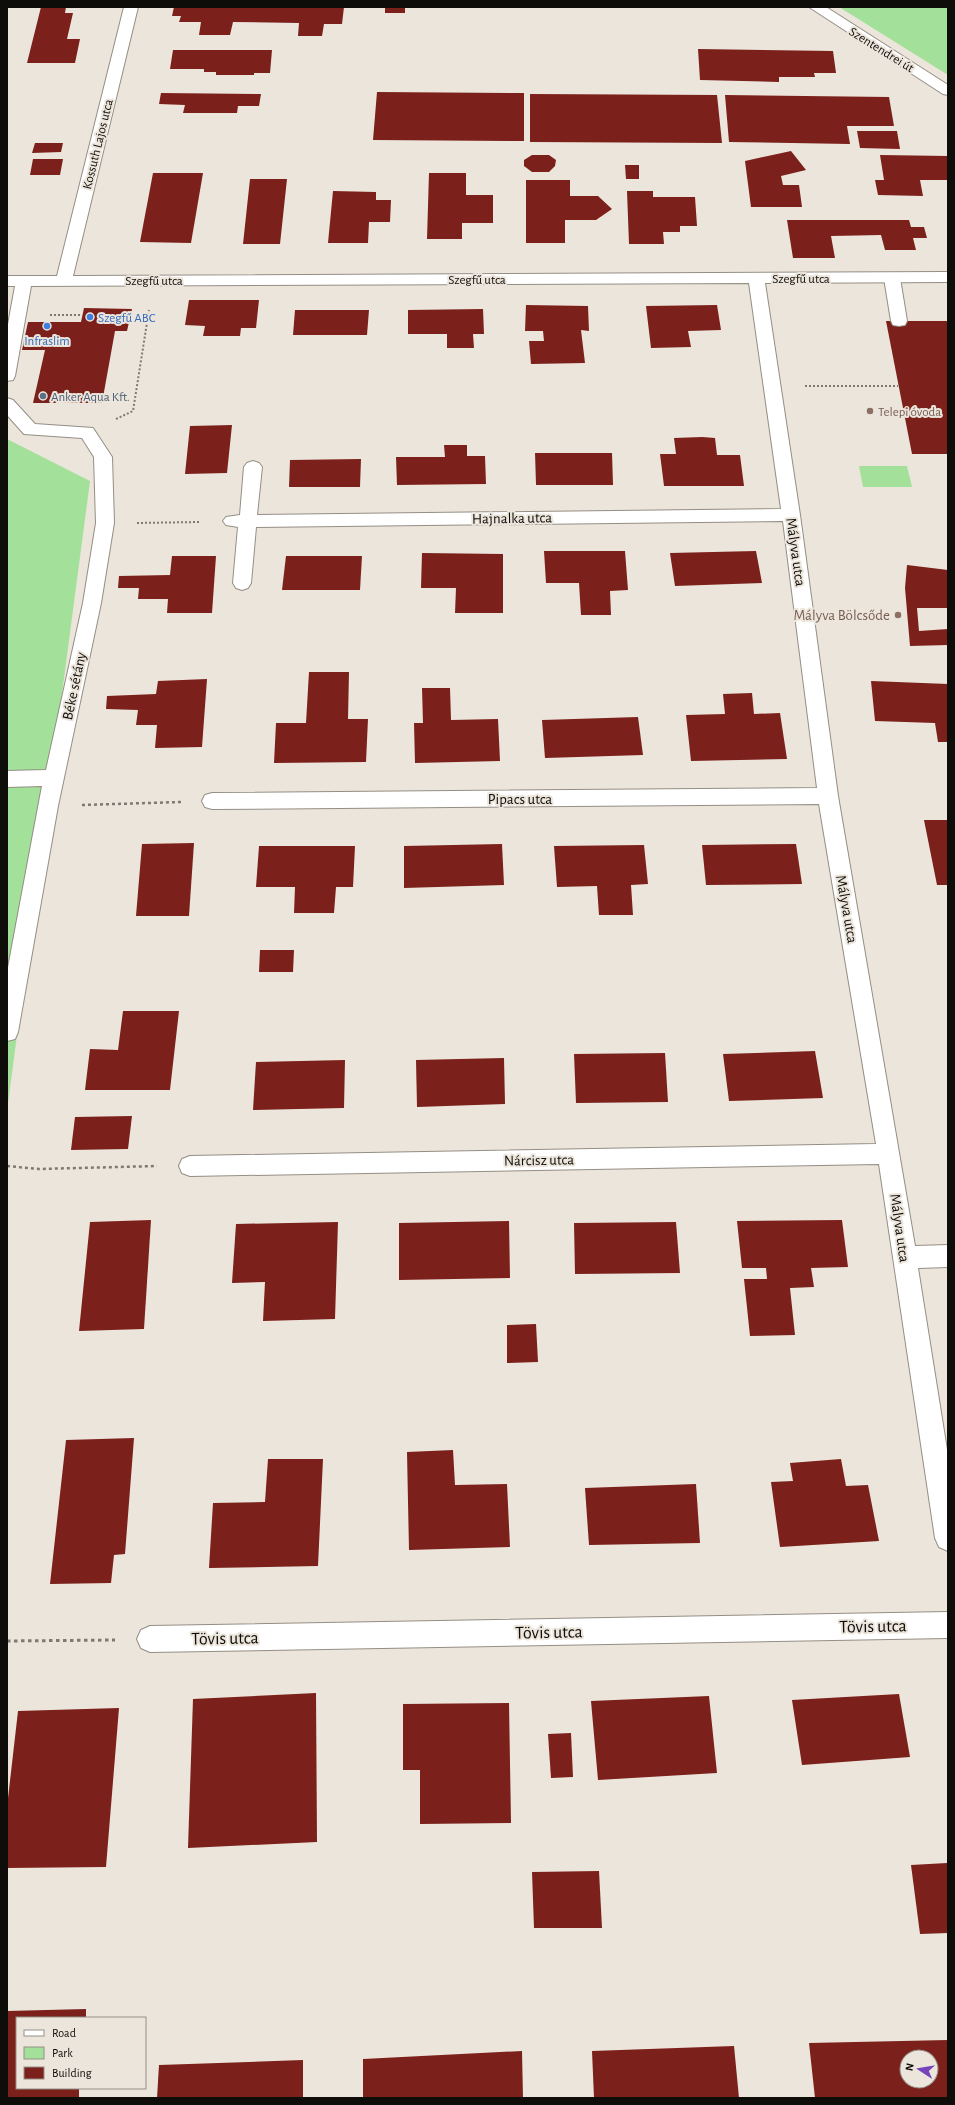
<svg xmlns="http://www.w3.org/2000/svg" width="955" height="2105" font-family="'Alegreya Sans',sans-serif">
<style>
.green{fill:#a3e19a}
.building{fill:#7b201a;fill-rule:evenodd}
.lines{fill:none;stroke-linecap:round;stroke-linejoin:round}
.lane-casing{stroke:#948e84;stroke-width:2}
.street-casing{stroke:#948e84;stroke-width:2}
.secondary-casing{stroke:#948e84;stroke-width:2}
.path-far2{stroke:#7e7a73;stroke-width:2;stroke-dasharray:2 2;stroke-linecap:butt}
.path-far1{stroke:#7e7a73;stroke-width:2.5;stroke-dasharray:3 3;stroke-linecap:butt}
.path{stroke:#7e7a73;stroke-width:3;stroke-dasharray:3.5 3.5;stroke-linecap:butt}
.lane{fill:#fff;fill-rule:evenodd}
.street{fill:#fff;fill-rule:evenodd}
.secondary{fill:#fff;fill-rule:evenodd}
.shop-dot{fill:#3f7fe0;stroke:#ece5db;stroke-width:1.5}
.service-dot{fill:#5c6f8a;stroke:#ece5db;stroke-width:1.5}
.education-dot{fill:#8d6e63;stroke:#ece5db;stroke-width:1.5}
.labels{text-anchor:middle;stroke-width:4;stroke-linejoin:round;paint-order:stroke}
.far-street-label{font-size:13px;fill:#0f0d0a;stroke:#ece5db}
.far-shop-label{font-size:13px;fill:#366cbe;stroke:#ece5db;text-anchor:start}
.far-service-label{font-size:13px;fill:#4e5e75;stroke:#ece5db;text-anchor:start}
.far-education-label{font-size:13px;fill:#785e54;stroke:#ece5db;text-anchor:start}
.street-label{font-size:15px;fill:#0f0d0a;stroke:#ece5db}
.education-label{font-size:15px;fill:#785e54;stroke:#ece5db;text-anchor:end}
.near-street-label{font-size:18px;fill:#0f0d0a;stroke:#ece5db}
</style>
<rect width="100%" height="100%" fill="#ece5db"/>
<g class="green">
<path d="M 839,7 L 948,7 L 948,75 Z"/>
<path d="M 7,439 L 90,481 L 7,1111 Z"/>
<path d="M 859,466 L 907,466 L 912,487 L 863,487 Z"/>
</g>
<g class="building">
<path d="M 41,7 L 66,7 L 65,13 L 73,13 L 67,39 L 80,39 L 75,63 L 27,63 Z"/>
<path d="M 174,7 L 344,7 L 342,24 L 324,24 L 322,36 L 298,36 L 299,23 L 233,22 L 230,35 L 199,35 L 201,22 L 179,22 L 181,16 L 172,16 Z"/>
<rect x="385" y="7" width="20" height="6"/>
<path d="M 698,49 L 833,51 L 836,73 L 814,73 L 815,77 L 779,77 L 779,82 L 700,80 Z"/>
<path d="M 173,50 L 272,50 L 270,73 L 254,73 L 254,75 L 216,75 L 216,72 L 204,72 L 204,69 L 170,69 Z"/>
<path d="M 377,92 L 524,93 L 524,141 L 373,140 Z"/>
<path d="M 161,93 L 261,94 L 259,106 L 238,106 L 237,113 L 183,113 L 185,105 L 159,104 Z"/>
<path d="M 530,94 L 717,95 L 722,143 L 530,142 Z"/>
<path d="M 725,95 L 889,97 L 894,126 L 847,126 L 850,144 L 729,142 Z"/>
<path d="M 857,131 L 897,131 L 900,149 L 860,148 Z"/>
<path d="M 35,143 L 63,143 L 61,152 L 32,153 Z"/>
<path d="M 791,151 L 806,170 L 781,176 L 783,185 L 799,185 L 802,207 L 751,207 L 745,161 Z"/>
<path d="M 532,155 L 549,155 L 556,160 L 555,166 L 549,172 L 532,172 L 524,166 L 524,160 Z"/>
<path d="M 880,155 L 948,156 L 948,180 L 920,180 L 923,196 L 878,195 L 875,180 L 884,180 Z"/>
<path d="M 33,159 L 63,159 L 60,175 L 30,175 Z"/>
<path d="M 625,165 L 639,165 L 639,179 L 626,179 Z"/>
<path d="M 153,173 L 203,173 L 191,243 L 140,242 Z"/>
<path d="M 429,173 L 466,173 L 466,195 L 493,195 L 493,223 L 462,223 L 462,239 L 427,239 Z"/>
<path d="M 250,179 L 287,179 L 280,244 L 243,244 Z"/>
<path d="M 526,180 L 570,180 L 570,196 L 598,196 L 612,209 L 596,220 L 565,220 L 565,243 L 526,243 Z"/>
<path d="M 333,191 L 376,192 L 376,200 L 391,200 L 390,222 L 369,222 L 368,243 L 328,243 Z"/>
<path d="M 627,191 L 653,191 L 653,197 L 695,197 L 697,226 L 680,226 L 680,232 L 663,232 L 664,244 L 629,244 Z"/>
<path d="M 787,220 L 909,220 L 911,227 L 924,227 L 927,238 L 913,238 L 916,250 L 885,250 L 881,235 L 831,236 L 835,258 L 793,258 Z"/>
<path d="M 189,300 L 259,300 L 256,328 L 241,328 L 240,336 L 203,336 L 205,326 L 185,325 Z"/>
<path d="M 526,305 L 588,306 L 589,331 L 581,330 L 585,363 L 531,364 L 529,341 L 544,341 L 543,331 L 525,331 Z"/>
<path d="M 717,305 L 721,330 L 688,331 L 691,347 L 651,348 L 646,306 Z"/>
<path d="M 84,308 L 132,309 L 127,331 L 115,331 L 102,403 L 33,403 L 45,350 L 22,350 L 28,322 L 81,322 Z"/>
<path d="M 483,309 L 484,334 L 473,334 L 474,348 L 447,348 L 447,334 L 408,334 L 408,310 Z"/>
<path d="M 295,310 L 369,310 L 367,335 L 293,335 Z"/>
<path d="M 886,321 L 948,321 L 948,454 L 912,454 Z"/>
<path d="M 232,425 L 227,473 L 185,474 L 190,426 Z"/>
<path d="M 702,437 L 715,438 L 717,455 L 740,455 L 744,486 L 664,486 L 660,454 L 676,454 L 674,438 Z"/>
<path d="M 444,445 L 467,445 L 467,456 L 485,456 L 486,484 L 397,485 L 396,457 L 445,457 Z"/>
<path d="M 535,453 L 612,453 L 613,485 L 536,485 Z"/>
<path d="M 361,459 L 360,487 L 289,487 L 290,460 Z"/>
<path d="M 544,551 L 625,551 L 628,590 L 610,591 L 611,615 L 581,615 L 579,583 L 546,583 Z"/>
<path d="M 756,551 L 762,583 L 675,586 L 670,553 Z"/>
<path d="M 422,553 L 503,554 L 503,613 L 455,613 L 456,588 L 421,588 Z"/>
<path d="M 172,556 L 216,556 L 212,613 L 167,613 L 168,599 L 138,599 L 139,588 L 118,588 L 119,576 L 170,575 Z"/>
<path d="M 286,556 L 362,556 L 360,590 L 282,590 Z"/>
<path d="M 907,565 L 948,570 L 948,608 L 917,608 L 919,631 L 948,629 L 948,645 L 910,646 L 905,588 Z"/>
<path d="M 309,672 L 349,672 L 348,719 L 368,719 L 366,762 L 274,763 L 276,723 L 306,723 Z"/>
<path d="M 207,679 L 202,747 L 155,748 L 157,725 L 136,725 L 138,710 L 106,709 L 107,696 L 156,694 L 158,681 Z"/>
<path d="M 871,681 L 948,684 L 948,742 L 938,742 L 935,723 L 875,721 Z"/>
<path d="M 422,688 L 450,688 L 451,720 L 498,719 L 500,761 L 415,763 L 414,723 L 423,723 Z"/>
<path d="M 752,693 L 754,714 L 780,713 L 787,759 L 691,761 L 686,715 L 725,714 L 723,694 Z"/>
<path d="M 638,717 L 643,755 L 545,758 L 542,720 Z"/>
<path d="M 924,820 L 948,820 L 948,885 L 937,885 Z"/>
<path d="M 194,843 L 189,916 L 136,916 L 142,844 Z"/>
<path d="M 502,844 L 504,885 L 404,888 L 404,846 Z"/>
<path d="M 796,844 L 802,884 L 706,885 L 702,845 Z"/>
<path d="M 644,845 L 648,884 L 631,885 L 633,915 L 599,915 L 597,886 L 557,887 L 554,846 Z"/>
<path d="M 259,846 L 355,846 L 353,887 L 336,887 L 334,913 L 294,913 L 295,887 L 256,887 Z"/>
<path d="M 260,950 L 294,950 L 293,972 L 259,972 Z"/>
<path d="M 123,1011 L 179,1011 L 170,1090 L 85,1090 L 90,1049 L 118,1050 Z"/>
<path d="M 815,1051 L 823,1098 L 729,1101 L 723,1054 Z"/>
<path d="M 665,1053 L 668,1102 L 576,1103 L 574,1054 Z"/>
<path d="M 504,1058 L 505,1104 L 417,1107 L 416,1060 Z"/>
<path d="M 345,1060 L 344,1108 L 253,1110 L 256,1062 Z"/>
<path d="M 132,1116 L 128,1149 L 71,1150 L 75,1117 Z"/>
<path d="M 151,1220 L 144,1329 L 79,1331 L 90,1222 Z"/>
<path d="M 842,1220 L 848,1267 L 811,1268 L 814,1287 L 790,1288 L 795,1335 L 750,1336 L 744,1279 L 767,1279 L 766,1268 L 742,1268 L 737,1221 Z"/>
<path d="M 509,1221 L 510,1278 L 399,1280 L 399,1223 Z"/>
<path d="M 338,1222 L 335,1319 L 263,1321 L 265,1282 L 232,1283 L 236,1224 Z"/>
<path d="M 676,1222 L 680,1273 L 575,1274 L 574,1223 Z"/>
<path d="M 536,1324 L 538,1362 L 507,1363 L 507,1325 Z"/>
<path d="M 134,1438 L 125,1554 L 114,1555 L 111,1583 L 50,1584 L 66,1440 Z"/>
<path d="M 453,1450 L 455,1485 L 507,1484 L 510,1547 L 409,1550 L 407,1452 Z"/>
<path d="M 268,1459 L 323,1459 L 318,1566 L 209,1568 L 213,1503 L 265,1502 Z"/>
<path d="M 841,1459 L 846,1486 L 868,1485 L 879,1541 L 780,1547 L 771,1482 L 793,1481 L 790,1463 Z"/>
<path d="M 696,1484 L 700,1543 L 589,1545 L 585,1488 Z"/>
<path d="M 316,1693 L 317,1842 L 188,1848 L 193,1699 Z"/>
<path d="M 899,1694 L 910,1757 L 802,1765 L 792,1700 Z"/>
<path d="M 709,1696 L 717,1773 L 598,1780 L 591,1701 Z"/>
<path d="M 509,1703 L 511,1823 L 420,1824 L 420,1770 L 403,1770 L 403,1704 Z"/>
<path d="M 119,1708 L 106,1867 L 7,1868 L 7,1807 L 18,1711 Z"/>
<path d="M 571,1733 L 573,1777 L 551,1778 L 548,1734 Z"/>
<path d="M 947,1863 L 948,1933 L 920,1934 L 911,1865 Z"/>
<path d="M 599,1871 L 602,1928 L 534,1928 L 532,1872 Z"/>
<path d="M 86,2009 L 86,2018 L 17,2018 L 17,2088 L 79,2088 L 79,2098 L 7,2098 L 7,2011 Z"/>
<path d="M 948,2040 L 948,2098 L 815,2098 L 809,2043 ZM 907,2057 L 931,2057 L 931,2081 L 907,2081 Z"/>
<path d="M 734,2046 L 739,2098 L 594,2098 L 592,2051 Z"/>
<path d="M 522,2051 L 523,2098 L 363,2098 L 363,2059 Z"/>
<path d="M 303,2060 L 303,2098 L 157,2098 L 159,2065 Z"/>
</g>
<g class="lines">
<defs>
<path id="lane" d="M 892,273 L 898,274 L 900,278 L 907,321 L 905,325 L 899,326 L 893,325 L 891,321 L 884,278 L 886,274 Z"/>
<g id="street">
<path d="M 124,7 L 138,7 L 73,276 L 948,272 L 948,282 L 765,283 L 800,515 L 838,796 L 915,1246 L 948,1245 L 948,1267 L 918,1268 L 948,1456 L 948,1551 L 939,1547 L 935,1538 L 879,1164 L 190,1176 L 182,1173 L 179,1166 L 182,1159 L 190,1156 L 876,1144 L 819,804 L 212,809 L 205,807 L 202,801 L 205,795 L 212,793 L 817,788 L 783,521 L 256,527 L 251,583 L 248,588 L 242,590 L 236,588 L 233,583 L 238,527 L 226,525 L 223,521 L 226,517 L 240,515 L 244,467 L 247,463 L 253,461 L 259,463 L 262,467 L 257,515 L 781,509 L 749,283 L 31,286 L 15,376 L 13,380 L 7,381 L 7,330 L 15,286 L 7,286 L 7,276 L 57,276 Z"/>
<path d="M 7,398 L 13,400 L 35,424 L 93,428 L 112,457 L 114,523 L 101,603 L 58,806 L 18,1032 L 15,1039 L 7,1041 L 7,973 L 42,786 L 7,787 L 7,771 L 46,770 L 83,603 L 96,523 L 94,457 L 82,438 L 24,434 L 7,415 Z"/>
<path d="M 948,1612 L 948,1638 L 150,1652 L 141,1648 L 137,1639 L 141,1630 L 150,1626 Z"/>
</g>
<path id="secondary" d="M 809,7 L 826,7 L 948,85 L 948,95 L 943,94 Z"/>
</defs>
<use href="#lane" class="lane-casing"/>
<use href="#street" class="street-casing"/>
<use href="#secondary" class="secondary-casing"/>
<g class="path-far2">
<path d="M 50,315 L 82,315"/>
<path d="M 805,386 L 898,386"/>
<path d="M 116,419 L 133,411 L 149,310"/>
<path d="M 137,523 L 200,522"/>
</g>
<g class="path-far1">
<path d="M 82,805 L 181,802"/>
<path d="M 7,1166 L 39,1169 L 157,1166"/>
</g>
<path class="path" d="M 7,1641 L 115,1640"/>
<use href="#lane" class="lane"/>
<use href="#street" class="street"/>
<use href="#secondary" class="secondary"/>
</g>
<g class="shop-dot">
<circle cx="90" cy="317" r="4"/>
<circle cx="47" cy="326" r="4"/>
</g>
<circle class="service-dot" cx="43" cy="396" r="4"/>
<g class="education-dot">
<circle cx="870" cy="411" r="4"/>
<circle cx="898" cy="615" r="4"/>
</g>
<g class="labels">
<g class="far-street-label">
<text transform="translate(882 49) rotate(32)" y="5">Szentendrei út</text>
<text transform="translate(97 144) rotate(-76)" y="5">Kossuth Lajos utca</text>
<text x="801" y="283">Szegfű utca</text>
<text x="477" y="284">Szegfű utca</text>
<text x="154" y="285">Szegfű utca</text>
</g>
<g class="far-shop-label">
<text x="98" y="322">Szegfű ABC</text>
<text x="47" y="345" text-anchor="middle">Infraslim</text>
</g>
<g class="far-service-label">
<text x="51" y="401">Anker Aqua Kft.</text>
</g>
<g class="far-education-label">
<text x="878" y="416">Telepi óvoda</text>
</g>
<g class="street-label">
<text transform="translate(512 518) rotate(-1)" y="5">Hajnalka utca</text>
<text transform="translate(796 552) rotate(82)" y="5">Mályva utca</text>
<text transform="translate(74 686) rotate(-78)" y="5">Béke sétány</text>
<text x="520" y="804">Pipacs utca</text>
<text transform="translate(847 909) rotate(80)" y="5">Mályva utca</text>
<text transform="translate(539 1160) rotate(-1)" y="5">Nárcisz utca</text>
<text transform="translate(900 1228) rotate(82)" y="5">Mályva utca</text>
</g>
<g class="education-label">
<text x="890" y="620">Mályva Bölcsőde</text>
</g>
<g class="near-street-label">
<text transform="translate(873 1626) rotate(-1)" y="6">Tövis utca</text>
<text transform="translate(549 1632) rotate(-1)" y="6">Tövis utca</text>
<text transform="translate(225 1638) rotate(-1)" y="6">Tövis utca</text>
</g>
</g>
<rect width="955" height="2105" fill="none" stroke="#0f0d0a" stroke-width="16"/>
<rect x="16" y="2017" width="130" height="72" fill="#ece5db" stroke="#948f87"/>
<rect x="24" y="2030" width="20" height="6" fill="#ffffff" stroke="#948f87"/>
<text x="52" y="2037" font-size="12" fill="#0f0d0a">Road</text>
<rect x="24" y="2047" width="20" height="12" fill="#a3e19a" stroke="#948f87"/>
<text x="52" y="2057" font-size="12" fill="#0f0d0a">Park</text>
<rect x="24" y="2067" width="20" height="12" fill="#7b201a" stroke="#948f87"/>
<text x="52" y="2077" font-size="12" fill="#0f0d0a">Building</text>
<g transform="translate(919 2069) rotate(282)"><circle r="19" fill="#ece5db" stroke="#948f87"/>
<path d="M0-3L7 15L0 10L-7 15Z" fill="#7543ba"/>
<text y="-6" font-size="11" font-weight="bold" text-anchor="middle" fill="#0f0d0a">N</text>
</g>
</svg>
